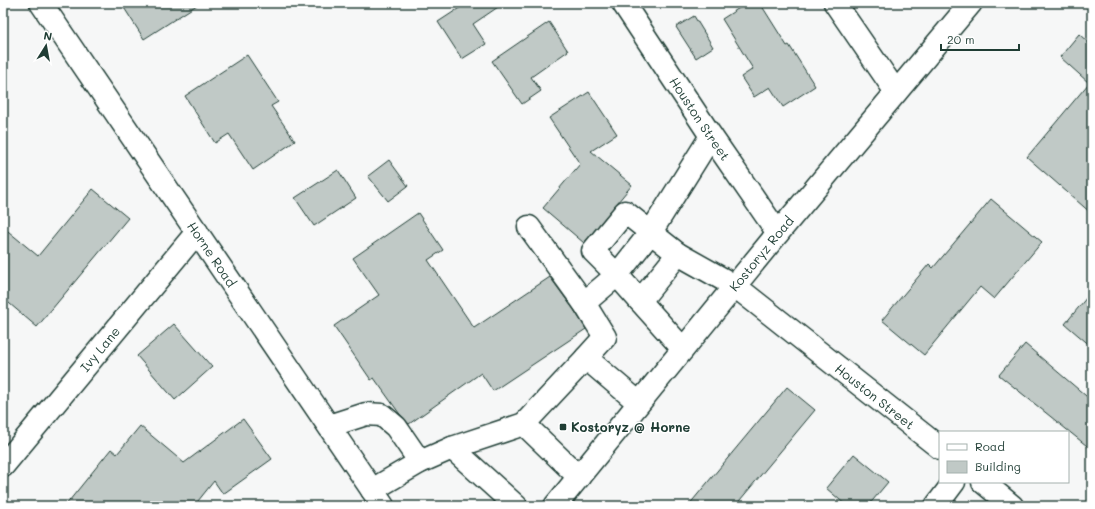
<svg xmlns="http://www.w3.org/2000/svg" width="1095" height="509" font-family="Mali,sans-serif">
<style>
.building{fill:#c0c9c6;stroke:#1f3d34}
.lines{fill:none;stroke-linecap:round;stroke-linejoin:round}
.minor-casing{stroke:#1f3d34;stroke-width:25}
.major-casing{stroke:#1f3d34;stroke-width:25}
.minor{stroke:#fff;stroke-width:22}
.major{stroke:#fff;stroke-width:22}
.poi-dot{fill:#1f3d34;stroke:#fff;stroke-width:1.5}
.labels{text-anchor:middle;stroke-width:3;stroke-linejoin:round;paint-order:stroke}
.street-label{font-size:13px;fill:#1f3d34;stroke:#fff}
.poi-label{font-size:13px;font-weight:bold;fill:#1f3d34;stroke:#fff;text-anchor:start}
</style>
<rect width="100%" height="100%" fill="#f6f7f7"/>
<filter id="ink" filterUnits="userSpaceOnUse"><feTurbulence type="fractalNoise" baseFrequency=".025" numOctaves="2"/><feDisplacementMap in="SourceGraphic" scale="8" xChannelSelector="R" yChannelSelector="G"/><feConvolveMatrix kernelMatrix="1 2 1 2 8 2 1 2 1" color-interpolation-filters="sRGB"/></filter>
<g filter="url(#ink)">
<g class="building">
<path d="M 121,3 L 200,3 L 144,39 Z"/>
<path d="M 467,3 L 504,3 L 473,24 L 486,44 L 462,59 L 438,22 Z"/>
<path d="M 747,3 L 760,3 L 787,46 L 789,45 L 815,86 L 783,107 L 770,87 L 754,97 L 741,77 L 753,69 L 722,19 Z"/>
<path d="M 694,16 L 713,47 L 696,58 L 676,27 Z"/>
<path d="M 549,22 L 568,51 L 531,77 L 541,91 L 522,104 L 492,61 Z"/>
<path d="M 1079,34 L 1092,46 L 1092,214 L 1027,157 L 1089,83 L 1060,57 Z"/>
<path d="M 247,55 L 278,102 L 271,106 L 295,141 L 253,170 L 229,134 L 215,143 L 185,96 Z"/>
<path d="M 589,92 L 617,134 L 591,151 L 632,185 L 584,243 L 543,208 L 580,164 L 549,118 Z"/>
<path d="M 389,160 L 408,186 L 388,201 L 368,176 Z"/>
<path d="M 338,170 L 356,198 L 314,226 L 295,198 Z"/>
<path d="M 93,189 L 128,218 L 37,327 L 3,298 L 3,227 L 38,256 Z"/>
<path d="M 991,199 L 1042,242 L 994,299 L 980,287 L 924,355 L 882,320 L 929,264 L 933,268 Z"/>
<path d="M 418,213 L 443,250 L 428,260 L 474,328 L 550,277 L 574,310 L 586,329 L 493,391 L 481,373 L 409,424 L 399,413 L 374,378 L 371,380 L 334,326 L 379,295 L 353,258 Z"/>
<path d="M 1092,291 L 1092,347 L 1065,324 Z"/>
<path d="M 174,324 L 212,367 L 175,400 L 137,356 Z"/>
<path d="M 1025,344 L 1092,401 L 1092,450 L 999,375 Z"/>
<path d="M 787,387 L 815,410 L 735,506 L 688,506 Z"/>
<path d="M 243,419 L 272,459 L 223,494 L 214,481 L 194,506 L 65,506 L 111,449 L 117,454 L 140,426 L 184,463 Z"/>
<path d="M 854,454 L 888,482 L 868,506 L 847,506 L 826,488 Z"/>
</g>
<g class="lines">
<defs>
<g id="minor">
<path id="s1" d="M 623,3 L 711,136 L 778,233"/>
<path d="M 835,3 L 896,92"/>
<path d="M 529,227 L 584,303 L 605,337 L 586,358"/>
<path d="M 678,254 L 625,212 L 593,251 L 617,275 L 651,232 L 711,136"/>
<path d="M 640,301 L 683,349"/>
<path id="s2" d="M 584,303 L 617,275 L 640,301 L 678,254 L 735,286 L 940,448"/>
<path d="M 524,424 L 579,477"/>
<path d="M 329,426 L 366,414 L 382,415 L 396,427 L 420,462"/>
<path d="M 452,448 L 524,424 L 586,358 L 639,403"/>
<path id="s3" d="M 3,466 L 197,232"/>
<path d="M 983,482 L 1012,506"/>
<path d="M 372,490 L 420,462 L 452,448 L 516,506"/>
<path d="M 936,506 L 954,482"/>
</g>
<g id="major">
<path id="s4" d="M 41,3 L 383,506"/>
<path id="s5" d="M 555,506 L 778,233 L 971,3"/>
</g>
</defs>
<use href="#minor" class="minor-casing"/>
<use href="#major" class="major-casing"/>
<use href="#minor" class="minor"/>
<use href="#major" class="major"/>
</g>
</g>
<rect class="poi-dot" x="559" y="423" width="8" height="8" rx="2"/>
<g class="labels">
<g class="street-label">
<text dy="5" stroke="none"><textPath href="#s1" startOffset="139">Houston Street</textPath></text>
<text dy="5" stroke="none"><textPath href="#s4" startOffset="304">Horne Road</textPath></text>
<text dy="5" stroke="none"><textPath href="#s5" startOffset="326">Kostoryz Road</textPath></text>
<text dy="5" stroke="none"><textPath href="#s3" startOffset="152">Ivy Lane</textPath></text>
<text dy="5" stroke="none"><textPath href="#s2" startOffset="382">Houston Street</textPath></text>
</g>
<g class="poi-label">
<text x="571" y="432">Kostoryz @ Horne</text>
</g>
</g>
<rect width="1095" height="509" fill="none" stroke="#fff" stroke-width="16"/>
<rect x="8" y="8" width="1079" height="493" fill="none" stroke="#1f3d34" stroke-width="1.5" filter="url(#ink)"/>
<rect x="939" y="431" width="130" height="52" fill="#ffffff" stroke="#a5b1ae"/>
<rect x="947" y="444" width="20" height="6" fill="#ffffff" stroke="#a5b1ae"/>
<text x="975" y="451" font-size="12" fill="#1f3d34">Road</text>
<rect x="947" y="461" width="20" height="12" fill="#c0c9c6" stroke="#a5b1ae"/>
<text x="975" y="471" font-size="12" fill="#1f3d34">Building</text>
<g transform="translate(46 46) rotate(11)" stroke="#ffffff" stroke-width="3" paint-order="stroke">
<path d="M0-3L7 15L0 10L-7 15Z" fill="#1f3d34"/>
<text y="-6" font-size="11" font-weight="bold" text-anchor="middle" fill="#1f3d34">N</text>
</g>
<path d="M941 44v6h78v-6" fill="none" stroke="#1f3d34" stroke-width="2"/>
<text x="947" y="44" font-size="12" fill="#1f3d34" stroke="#ffffff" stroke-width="3" paint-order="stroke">20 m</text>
</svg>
